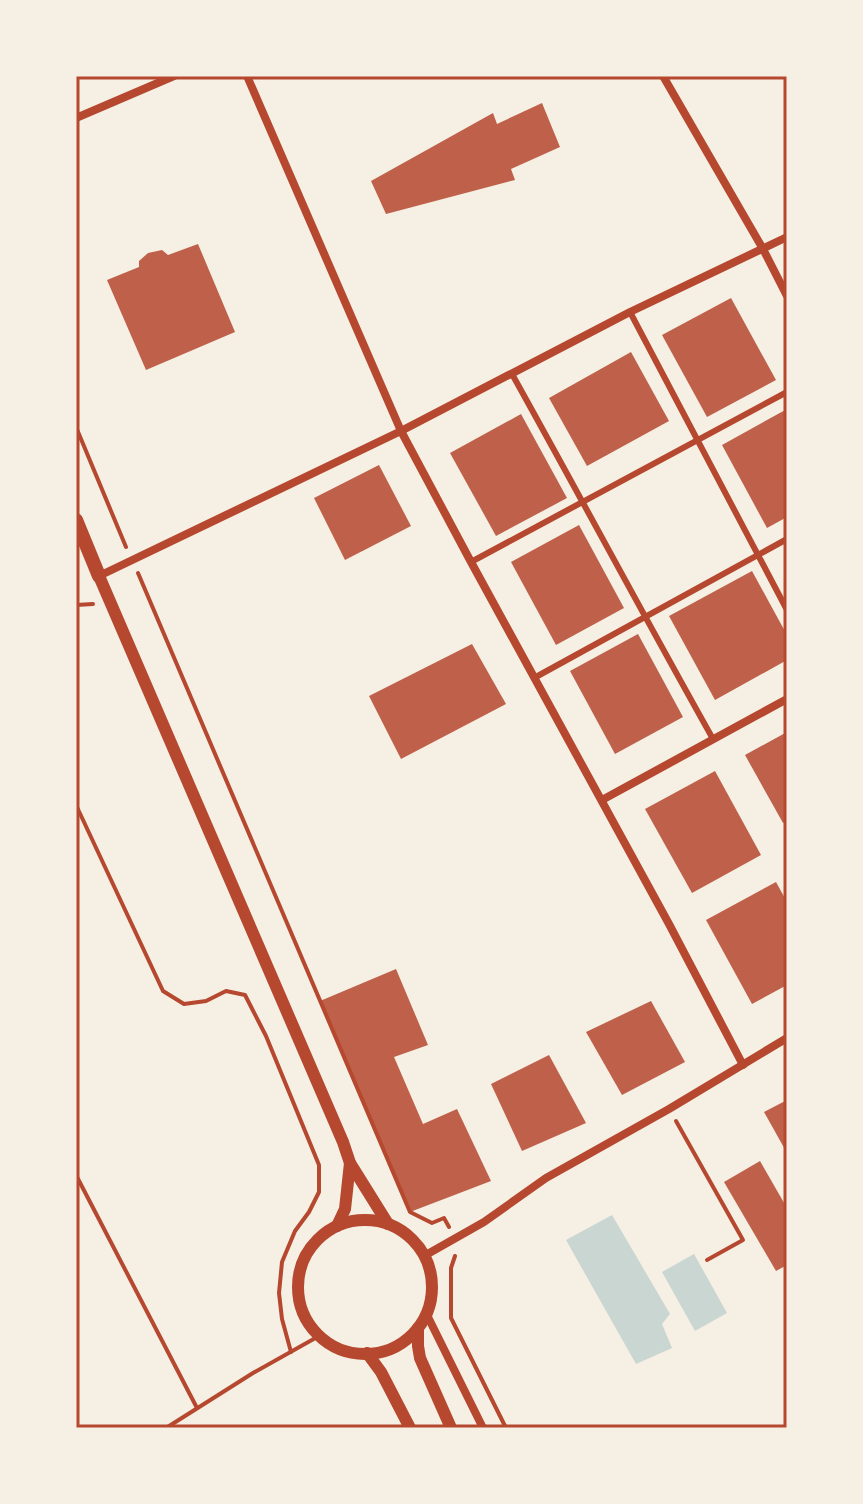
<svg xmlns="http://www.w3.org/2000/svg" width="863" height="1504" font-family="'Roboto Condensed',sans-serif">
<style>
.water{fill:#c9d6d2}
.building{fill:#bf614a}
.lines{fill:none;stroke-linecap:round;stroke-linejoin:round}
.path{stroke:#b5482f;stroke-width:4}
.pedestrian{stroke:#b5482f;stroke-width:6}
.minor{stroke:#b5482f;stroke-width:8}
.secondary{stroke:#b5482f;stroke-width:12}
.primary{stroke:#b5482f;stroke-width:14}
.neatline{fill:none;stroke:#b5482f;stroke-width:3}
</style>
<rect width="100%" height="100%" fill="#f6efe4"/>
<g class="water">
<path d="M 612,1215 L 670,1314 L 662,1324 L 672,1348 L 636,1364 L 566,1240 Z"/>
<path d="M 694,1254 L 727,1313 L 695,1331 L 662,1272 Z"/>
</g>
<g class="building">
<path d="M 542,103 L 560,147 L 511,169 L 515,180 L 386,214 L 371,181 L 493,113 L 497,124 Z"/>
<path d="M 198,244 L 235,332 L 146,370 L 107,280 L 139,267 L 139,261 L 148,253 L 162,250 L 168,255 Z"/>
<path d="M 731,298 L 776,380 L 707,417 L 662,335 Z"/>
<path d="M 631,352 L 669,421 L 587,466 L 549,398 Z"/>
<path d="M 787,409 L 787,517 L 767,528 L 722,445 Z"/>
<path d="M 521,414 L 567,498 L 496,536 L 450,453 Z"/>
<path d="M 379,465 L 411,526 L 345,560 L 314,498 Z"/>
<path d="M 579,525 L 624,608 L 556,645 L 511,562 Z"/>
<path d="M 752,571 L 787,635 L 787,660 L 715,700 L 669,616 Z"/>
<path d="M 638,634 L 683,717 L 615,754 L 570,671 Z"/>
<path d="M 472,644 L 506,704 L 401,759 L 369,696 Z"/>
<path d="M 787,732 L 787,821 L 783,823 L 745,755 Z"/>
<path d="M 715,771 L 761,855 L 692,893 L 645,809 Z"/>
<path d="M 776,882 L 787,902 L 787,985 L 752,1004 L 706,920 Z"/>
<path d="M 396,969 L 428,1045 L 394,1057 L 423,1124 L 457,1109 L 491,1181 L 410,1212 L 320,1001 Z"/>
<path d="M 651,1001 L 685,1062 L 622,1095 L 586,1032 Z"/>
<path d="M 549,1055 L 586,1123 L 522,1151 L 491,1084 Z"/>
<path d="M 787,1100 L 787,1153 L 764,1112 Z"/>
<path d="M 760,1161 L 787,1208 L 787,1265 L 776,1271 L 724,1182 Z"/>
</g>
<g class="lines">
<g class="path">
<path d="M 76,427 L 126,547"/>
<path d="M 138,573 L 410,1212 L 432,1223 L 444,1218 L 449,1227"/>
<path d="M 76,605 L 93,604"/>
<path d="M 76,805 L 163,991 L 184,1004 L 206,1001 L 226,991 L 245,995 L 266,1036 L 319,1165 L 319,1192 L 309,1212 L 295,1231 L 282,1262 L 279,1293 L 282,1319 L 291,1352"/>
<path d="M 676,1121 L 743,1240 L 707,1260"/>
<path d="M 76,1175 L 197,1408"/>
<path d="M 455,1256 L 451,1268 L 451,1318 L 506,1428"/>
<path d="M 166,1428 L 253,1373 L 319,1336"/>
</g>
<g class="pedestrian">
<path d="M 630,312 L 787,610"/>
<path d="M 512,374 C 580,496 645,618 713,739"/>
<path d="M 471,562 L 787,392"/>
<path d="M 534,678 L 787,539"/>
</g>
<g class="minor">
<path d="M 247,76 L 401,431 L 471,562 L 669,924 L 743,1065"/>
<path d="M 663,76 L 763,249 L 787,296"/>
<path d="M 76,118 L 174,76"/>
<path d="M 99,576 L 401,431 L 630,312 L 787,237"/>
<path d="M 602,800 L 787,699"/>
<path d="M 424,1256 L 484,1222 L 546,1178 L 669,1109 L 787,1038"/>
<path d="M 426,1313 L 483,1428"/>
</g>
<g class="secondary">
<path d="M 99,576 L 343,1142 L 350,1163 L 388,1224"/>
<circle cx="365" cy="1287" r="67"/>
<path d="M 337,1226 L 345,1209 L 350,1163"/>
<path d="M 418,1328 L 418,1346 L 420,1358 L 451,1428"/>
<path d="M 367,1353 L 381,1372 L 410,1428"/>
</g>
<path class="primary" d="M 76,520 L 99,576"/>
</g>
<rect width="863" height="1504" fill="none" stroke="#f6efe4" stroke-width="156"/>
<rect x="78" y="78" width="707" height="1348" class="neatline"/>
</svg>
